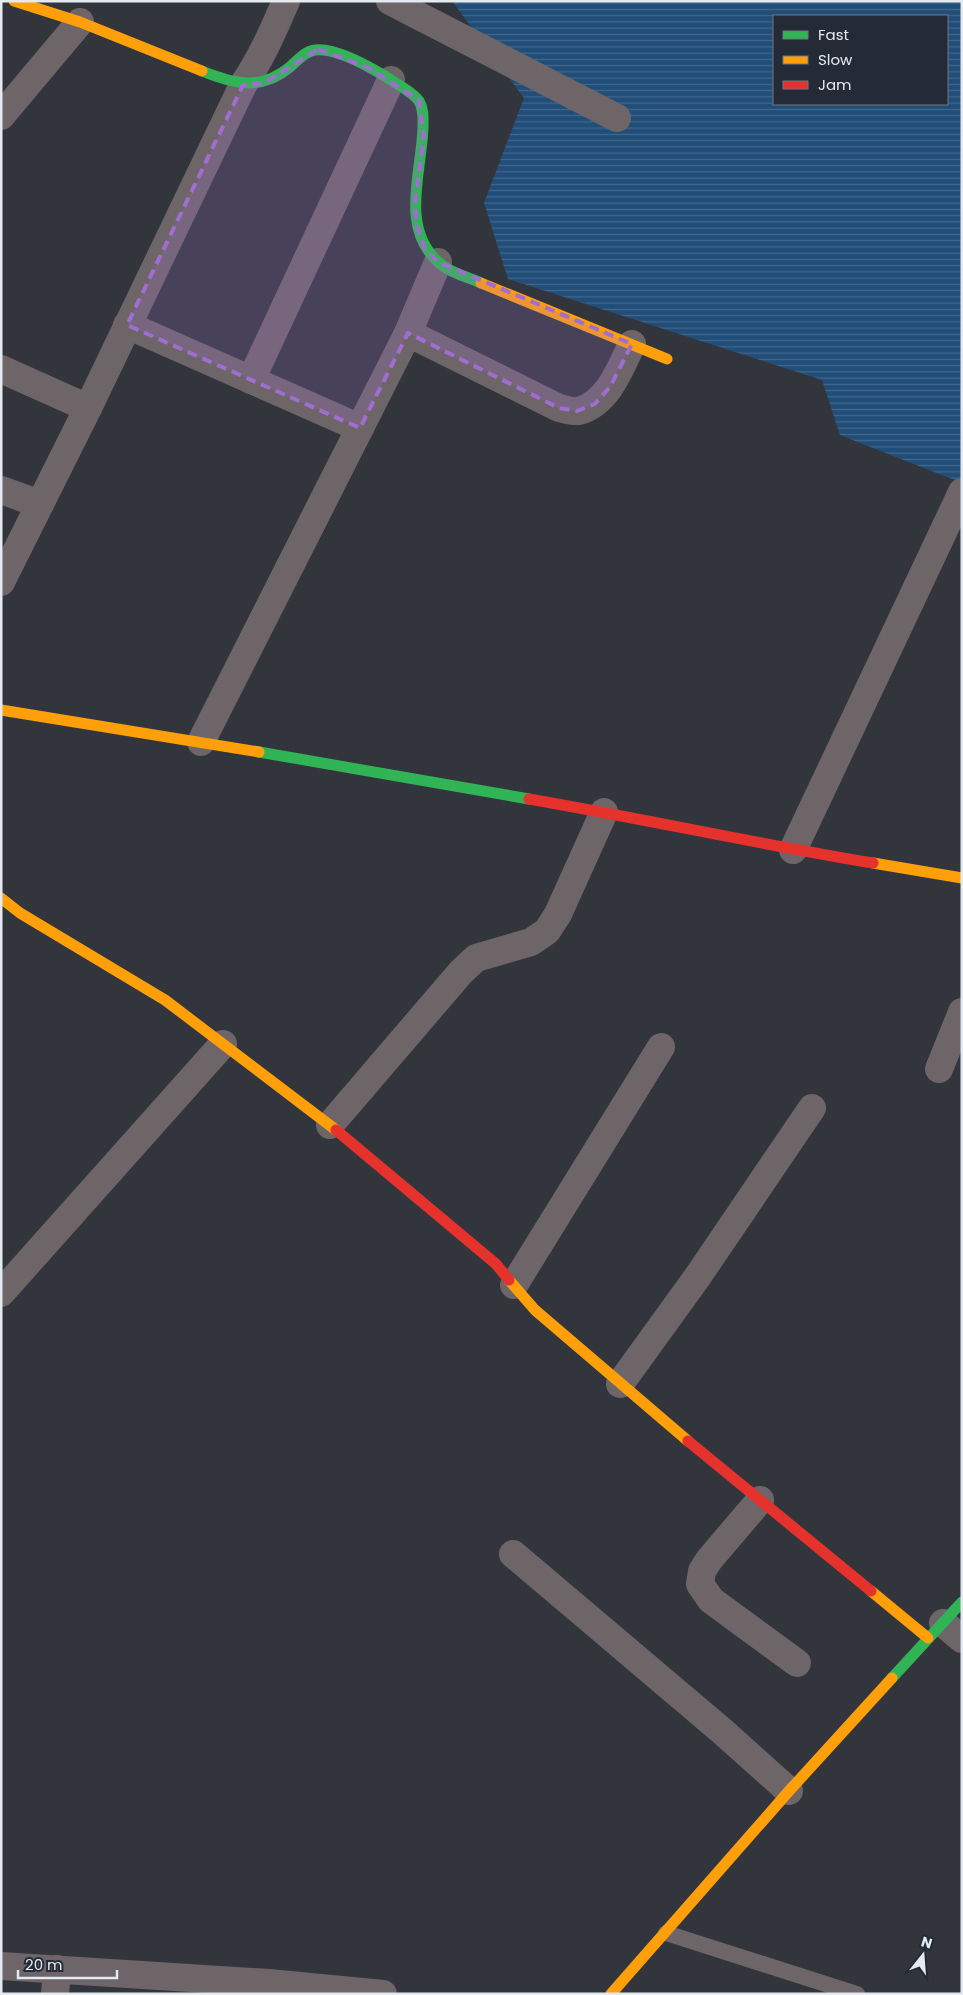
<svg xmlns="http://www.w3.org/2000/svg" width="963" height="1995" font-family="Poppins,sans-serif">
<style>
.water{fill:url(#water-rules);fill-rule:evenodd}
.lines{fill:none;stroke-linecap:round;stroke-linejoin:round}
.lane{stroke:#6d6568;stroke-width:16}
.street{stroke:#6d6568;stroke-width:28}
.fast{stroke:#30b455;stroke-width:11}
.slow{stroke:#ff9f0a;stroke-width:11}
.jam{stroke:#e5322d;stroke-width:11}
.marked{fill:#a06ed0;fill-opacity:0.2;stroke:#a06ed0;stroke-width:4;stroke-dasharray:10 6;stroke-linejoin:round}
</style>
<defs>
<pattern id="water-rules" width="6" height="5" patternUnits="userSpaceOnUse" patternTransform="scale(1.25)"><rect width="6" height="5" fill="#214e79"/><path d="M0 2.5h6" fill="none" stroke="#41688c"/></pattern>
</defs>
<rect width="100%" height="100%" fill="#32363c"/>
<path class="water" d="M 452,1 L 962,1 L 962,483 L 840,435 L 822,380 L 508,279 L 484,203 L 524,98 ZM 774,16 L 947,16 L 947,104 L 774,104 Z"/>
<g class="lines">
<path class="lane" d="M 666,1933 L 857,1994"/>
<g class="street">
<path d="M 390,1 L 617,118"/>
<path d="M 1,116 L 80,22"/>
<path d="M 127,325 L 360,428"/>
<path d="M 408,333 L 559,408 C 565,409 573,412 579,411 C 608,403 620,369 632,344"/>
<path d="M 1,369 L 88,408"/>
<path d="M 251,380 L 391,80"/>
<path d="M 1,490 L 40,504"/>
<path d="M 1,582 L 88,408 L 243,85 C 261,59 273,31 286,1"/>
<path d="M 201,742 L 408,333 L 438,262"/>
<path d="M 793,850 L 962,492"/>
<path d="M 939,1069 L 962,1012"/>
<path d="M 330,1125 L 461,972 L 476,958 L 531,942 L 547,931 L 558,914 L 604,812"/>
<path d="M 514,1285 L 661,1047"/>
<path d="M 1,1293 L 223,1044"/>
<path d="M 620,1384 L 698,1276 L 812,1108"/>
<path d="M 760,1500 L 709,1560 L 702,1571 L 700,1584 L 711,1600 L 797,1663"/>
<path d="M 513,1554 L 722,1731 L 789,1791"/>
<path d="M 943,1623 L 962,1639"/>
<path d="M 1,1966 L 269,1983 L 383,1994"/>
<path d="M 55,1994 L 57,1969"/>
</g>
<g class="fast">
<path d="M 202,71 C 234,84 261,91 290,67 C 298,60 305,51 315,50 C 339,47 379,72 399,85 C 405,89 414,94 419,101 C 424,109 423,119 423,127 C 422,171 400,226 437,261 C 448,272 467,277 481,283"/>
<path d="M 259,752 L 529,799"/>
<path d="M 892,1678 L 962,1602"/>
</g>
<g class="slow">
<path d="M 14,1 L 80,22 L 202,71"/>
<path d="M 481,283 L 667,359"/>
<path d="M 1,710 L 259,752"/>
<path d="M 873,863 L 962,878"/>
<path d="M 1,898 L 20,913 L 165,1000 L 336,1130"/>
<path d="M 509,1280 L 535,1310 L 688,1441"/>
<path d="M 871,1591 L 928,1638"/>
<path d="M 611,1994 L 789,1791 L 892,1678"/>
</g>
<g class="jam">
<path d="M 529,799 C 644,819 758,844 873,863"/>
<path d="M 336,1130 L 496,1264 L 509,1280"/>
<path d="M 688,1441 L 871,1591"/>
</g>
</g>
<path class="marked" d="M 318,49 L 369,68 L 419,100 L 424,137 L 415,204 L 417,226 L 425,249 L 438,262 L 632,344 L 610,387 L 595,404 L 577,411 L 559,408 L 408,333 L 360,428 L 127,325 L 243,85 L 264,83 Z"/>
<rect width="963" height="1995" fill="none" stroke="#e5eaf1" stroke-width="5"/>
<rect x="773" y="15" width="175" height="90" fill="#242b36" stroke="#717781"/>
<rect x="783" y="31" width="25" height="8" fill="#30b455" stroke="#717781"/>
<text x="818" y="40" font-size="15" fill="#e5eaf1">Fast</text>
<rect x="783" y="56" width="25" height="8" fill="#ff9f0a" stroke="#717781"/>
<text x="818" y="65" font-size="15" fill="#e5eaf1">Slow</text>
<rect x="783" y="81" width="25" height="8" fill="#e5322d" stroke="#717781"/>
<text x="818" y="90" font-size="15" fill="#e5eaf1">Jam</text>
<g transform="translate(923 1955) rotate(17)" stroke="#242b36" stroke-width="4" paint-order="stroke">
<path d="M0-4L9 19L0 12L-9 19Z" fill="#e5eaf1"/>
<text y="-8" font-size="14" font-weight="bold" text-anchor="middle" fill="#e5eaf1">N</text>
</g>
<path d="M18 1970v8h99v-8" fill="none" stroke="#e5eaf1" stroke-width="2.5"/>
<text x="25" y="1970" font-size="15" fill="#e5eaf1" stroke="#242b36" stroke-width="4" paint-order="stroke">20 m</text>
</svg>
